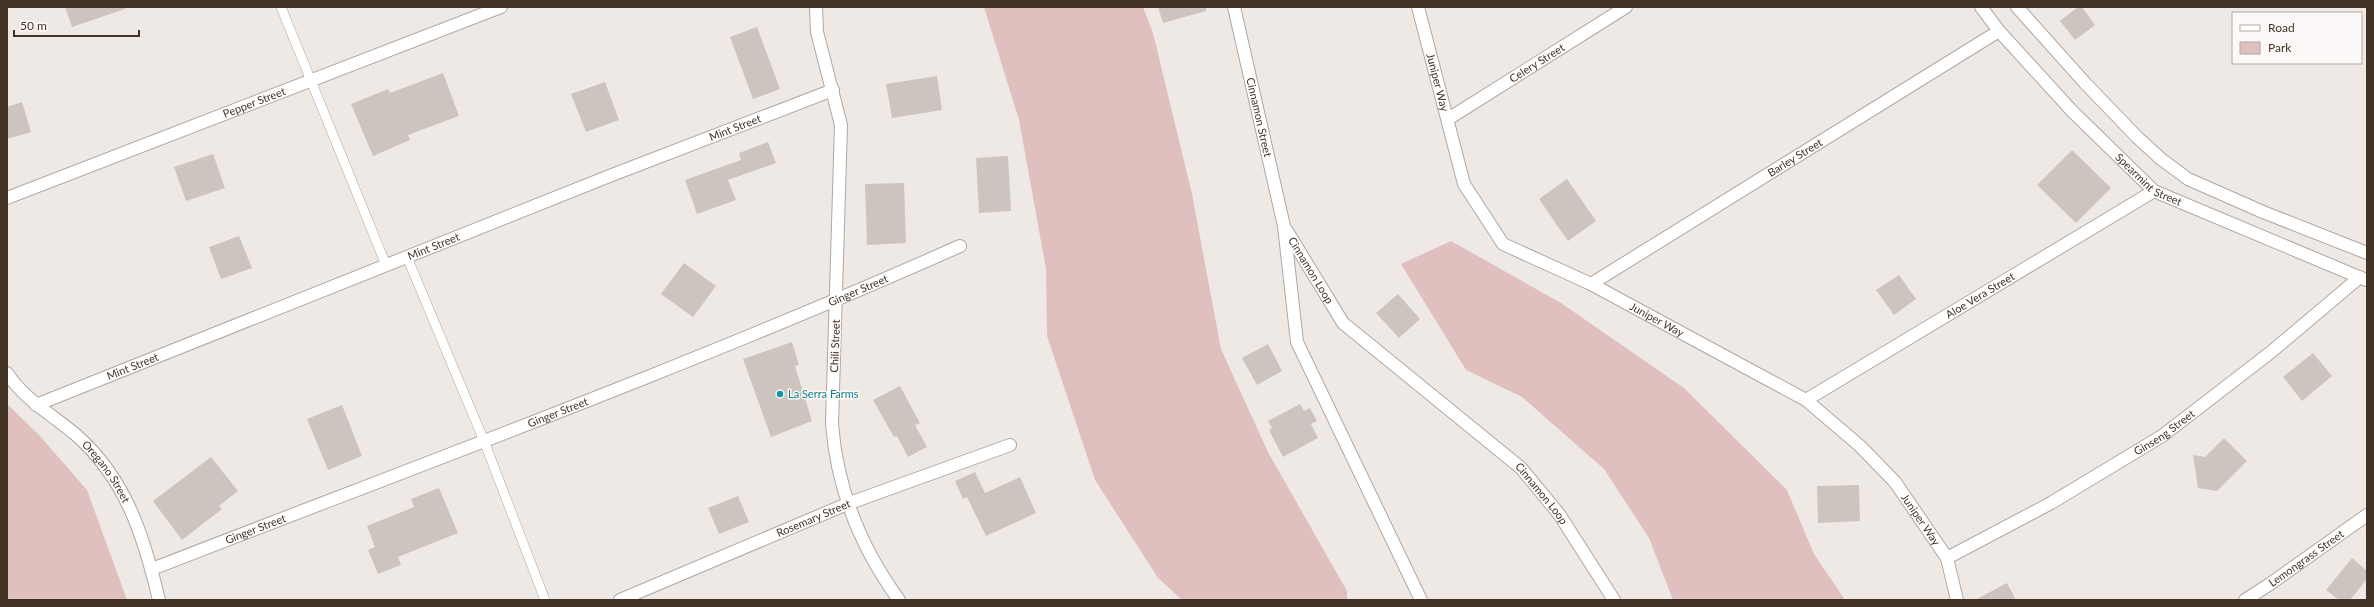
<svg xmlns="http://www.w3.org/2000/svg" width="2374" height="607" font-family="Lato,sans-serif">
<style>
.green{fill:#e0c0bf}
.building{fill:#cdc4be}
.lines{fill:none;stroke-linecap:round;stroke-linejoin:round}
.lane-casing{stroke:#b1a7a0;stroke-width:10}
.street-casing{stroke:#b1a7a0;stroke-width:14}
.secondary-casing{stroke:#b3a59b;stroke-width:14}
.lane{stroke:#fff;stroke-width:9}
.street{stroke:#fff;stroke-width:12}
.secondary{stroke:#fff;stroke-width:12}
.culture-dot{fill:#0f9aa8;stroke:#fbf8f7;stroke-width:1.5}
.labels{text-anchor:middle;stroke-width:3;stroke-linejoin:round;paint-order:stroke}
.street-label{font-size:11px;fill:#423324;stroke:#fbf8f7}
.culture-label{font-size:11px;fill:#0d838f;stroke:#fbf8f7;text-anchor:start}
</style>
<rect width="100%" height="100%" fill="#efe9e6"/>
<g class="green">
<path d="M 984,7 L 1143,7 L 1153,33 L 1192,194 L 1221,349 L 1268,452 L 1347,591 L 1347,600 L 1182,600 L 1158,578 L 1095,480 L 1047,336 L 1046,269 L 1019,120 Z"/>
<path d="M 1451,241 L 1561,303 L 1684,388 L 1787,490 L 1814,554 L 1845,600 L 1673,600 L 1649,538 L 1604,469 L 1522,397 L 1466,370 L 1401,264 Z"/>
<path d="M 7,404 L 39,435 L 87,490 L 127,600 L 7,600 Z"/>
</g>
<g class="building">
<path d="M 65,7 L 125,7 L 125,9 L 72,27 Z"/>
<path d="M 1158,7 L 1206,7 L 1206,11 L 1163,23 Z"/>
<path d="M 2078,7 L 2082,7 L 2095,25 L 2075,40 L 2060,21 Z"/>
<path d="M 757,27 L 780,89 L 753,99 L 730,37 Z"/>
<path d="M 443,73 L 459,116 L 408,135 L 410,140 L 373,156 L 351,104 L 388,89 L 390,93 Z"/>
<path d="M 937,76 L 942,110 L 892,118 L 886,84 Z"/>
<path d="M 605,82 L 619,120 L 586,132 L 571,94 Z"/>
<path d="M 22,102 L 31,132 L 7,139 L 7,107 Z"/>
<path d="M 768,142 L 776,163 L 728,180 L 736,200 L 697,214 L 685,180 L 741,160 L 739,153 Z"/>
<path d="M 2072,150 L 2111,188 L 2076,223 L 2037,185 Z"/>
<path d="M 213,154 L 225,188 L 186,201 L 174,167 Z"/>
<path d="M 1008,156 L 1011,211 L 979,213 L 976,158 Z"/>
<path d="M 1567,179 L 1596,221 L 1568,241 L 1539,199 Z"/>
<path d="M 904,183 L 906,243 L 867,245 L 865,184 Z"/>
<path d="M 239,236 L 252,268 L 221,279 L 209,247 Z"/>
<path d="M 684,263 L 716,286 L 693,317 L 661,294 Z"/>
<path d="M 1899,275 L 1916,299 L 1894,315 L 1876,290 Z"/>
<path d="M 1398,294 L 1420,319 L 1399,338 L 1376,313 Z"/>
<path d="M 792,342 L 799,365 L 795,366 L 812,421 L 771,437 L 743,359 Z"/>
<path d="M 1268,344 L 1282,371 L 1257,385 L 1242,358 Z"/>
<path d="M 2313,353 L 2332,376 L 2302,401 L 2283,377 Z"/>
<path d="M 900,386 L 920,423 L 915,425 L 927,447 L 908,457 L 897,436 L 894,437 L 873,400 Z"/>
<path d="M 1300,404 L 1304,411 L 1310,408 L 1317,421 L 1311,424 L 1318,438 L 1283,457 L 1269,430 L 1272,428 L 1268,421 Z"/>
<path d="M 342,405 L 362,456 L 328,470 L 307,419 Z"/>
<path d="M 2224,438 L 2247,461 L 2217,491 L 2198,488 L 2193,455 L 2205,457 Z"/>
<path d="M 211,457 L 238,491 L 219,506 L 222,509 L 182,540 L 153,501 Z"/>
<path d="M 975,472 L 985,493 L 1020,477 L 1036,513 L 986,536 L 967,497 L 963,499 L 955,481 Z"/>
<path d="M 1859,485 L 1860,521 L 1818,523 L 1817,486 Z"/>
<path d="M 439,488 L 458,533 L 398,557 L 401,565 L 378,574 L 368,550 L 375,547 L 367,526 L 414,507 L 411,499 Z"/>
<path d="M 738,496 L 749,522 L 719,534 L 708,508 Z"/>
<path d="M 2352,558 L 2367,571 L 2367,579 L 2350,600 L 2339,600 L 2326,590 Z"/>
<path d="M 2007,583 L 2016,600 L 1975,600 Z"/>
</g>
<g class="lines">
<defs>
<g id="lane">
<path d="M 281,7 L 386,265"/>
<path d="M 407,257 L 484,441 L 545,600"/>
</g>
<g id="street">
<path d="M 816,7 L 817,32 L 841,125 L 832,424 C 837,488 861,548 899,600"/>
<path id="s1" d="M 1234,7 L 1284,226 L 1297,342 L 1421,600"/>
<path id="s2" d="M 1418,7 L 1464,184 L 1503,244 L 1591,284 L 1806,400 L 1860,446 L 1895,482 L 1947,558 L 1957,600"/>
<path id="s3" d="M 1981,7 L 1999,31 L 2072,111 L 2154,191 L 2366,280"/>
<path id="s4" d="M 1448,119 L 1626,7"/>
<path id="s5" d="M 7,198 L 501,7"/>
<path id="s6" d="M 1287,231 L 1343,323 L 1521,468 L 1559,514 L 1614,600"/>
<path id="s7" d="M 1591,284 L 1999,31"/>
<path id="s8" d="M 7,373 C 24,399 51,414 75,434 C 126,478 144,537 159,600"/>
<path id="s9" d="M 1806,400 L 2154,191"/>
<path id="s10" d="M 36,405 L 612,175 L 833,90"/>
<path id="s11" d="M 1947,558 L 2051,503 L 2162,436 L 2271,352 L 2360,277"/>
<path id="s12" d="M 152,569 C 422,464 695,364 960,246"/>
<path id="s13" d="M 620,600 L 847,504 L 1010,445"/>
<path id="s14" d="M 2245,600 L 2270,584 L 2367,515"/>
</g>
<path id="secondary" d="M 2017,7 L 2085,83 L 2137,137 L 2161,159 L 2188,179 L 2263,212 L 2367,253"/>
</defs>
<use href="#lane" class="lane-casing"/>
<use href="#street" class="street-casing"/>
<use href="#secondary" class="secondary-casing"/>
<use href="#lane" class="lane"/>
<use href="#street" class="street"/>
<use href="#secondary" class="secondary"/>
</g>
<circle class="culture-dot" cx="780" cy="394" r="4"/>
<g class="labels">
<g class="street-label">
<text dy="4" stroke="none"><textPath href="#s4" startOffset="105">Celery Street</textPath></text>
<text dy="4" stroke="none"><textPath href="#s2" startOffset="78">Juniper Way</textPath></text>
<text dy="4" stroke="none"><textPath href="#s5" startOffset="265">Pepper Street</textPath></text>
<text dy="4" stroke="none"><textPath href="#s1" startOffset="113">Cinnamon Street</textPath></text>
<text dy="4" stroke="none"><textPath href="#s10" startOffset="752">Mint Street</textPath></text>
<text dy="4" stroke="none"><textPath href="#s7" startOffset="240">Barley Street</textPath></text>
<text dy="4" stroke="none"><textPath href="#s3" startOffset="242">Spearmint Street</textPath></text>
<text dy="4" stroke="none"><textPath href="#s10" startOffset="428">Mint Street</textPath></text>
<text dy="4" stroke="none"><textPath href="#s6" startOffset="46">Cinnamon Loop</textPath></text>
<text dy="4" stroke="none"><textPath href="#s12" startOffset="759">Ginger Street</textPath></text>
<text dy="4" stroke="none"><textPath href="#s9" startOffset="203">Aloe Vera Street</textPath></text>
<text dy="4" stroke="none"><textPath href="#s2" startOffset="426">Juniper Way</textPath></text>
<text transform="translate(835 346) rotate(-88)" y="4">Chili Street</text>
<text dy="4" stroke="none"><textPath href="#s10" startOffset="104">Mint Street</textPath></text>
<text dy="4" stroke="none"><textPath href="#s12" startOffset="435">Ginger Street</textPath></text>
<text dy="4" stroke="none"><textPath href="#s11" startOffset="251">Ginseng Street</textPath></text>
<text dy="4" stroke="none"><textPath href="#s8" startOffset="141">Oregano Street</textPath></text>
<text dy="4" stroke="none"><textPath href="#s6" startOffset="370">Cinnamon Loop</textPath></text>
<text dy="4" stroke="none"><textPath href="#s13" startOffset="210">Rosemary Street</textPath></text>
<text dy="4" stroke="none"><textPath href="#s2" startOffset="762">Juniper Way</textPath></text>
<text dy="4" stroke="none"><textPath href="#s12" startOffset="111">Ginger Street</textPath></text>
<text dy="4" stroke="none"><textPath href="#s14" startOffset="74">Lemongrass Street</textPath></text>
</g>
<g class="culture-label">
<text x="788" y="398">La Serra Farms</text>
</g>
</g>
<rect width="2374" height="607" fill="none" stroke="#423324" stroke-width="16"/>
<rect x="2232" y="12" width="130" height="52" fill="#fbf8f7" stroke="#b1a9a3"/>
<rect x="2240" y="25" width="20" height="6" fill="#ffffff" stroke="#b1a9a3"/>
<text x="2268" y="32" font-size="12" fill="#423324">Road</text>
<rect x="2240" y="42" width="20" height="12" fill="#e0c0bf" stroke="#b1a9a3"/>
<text x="2268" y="52" font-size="12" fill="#423324">Park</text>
<path d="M14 30v6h125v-6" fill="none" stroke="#423324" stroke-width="2"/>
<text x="20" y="30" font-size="12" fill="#423324" stroke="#fbf8f7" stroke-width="3" paint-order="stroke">50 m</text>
</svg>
